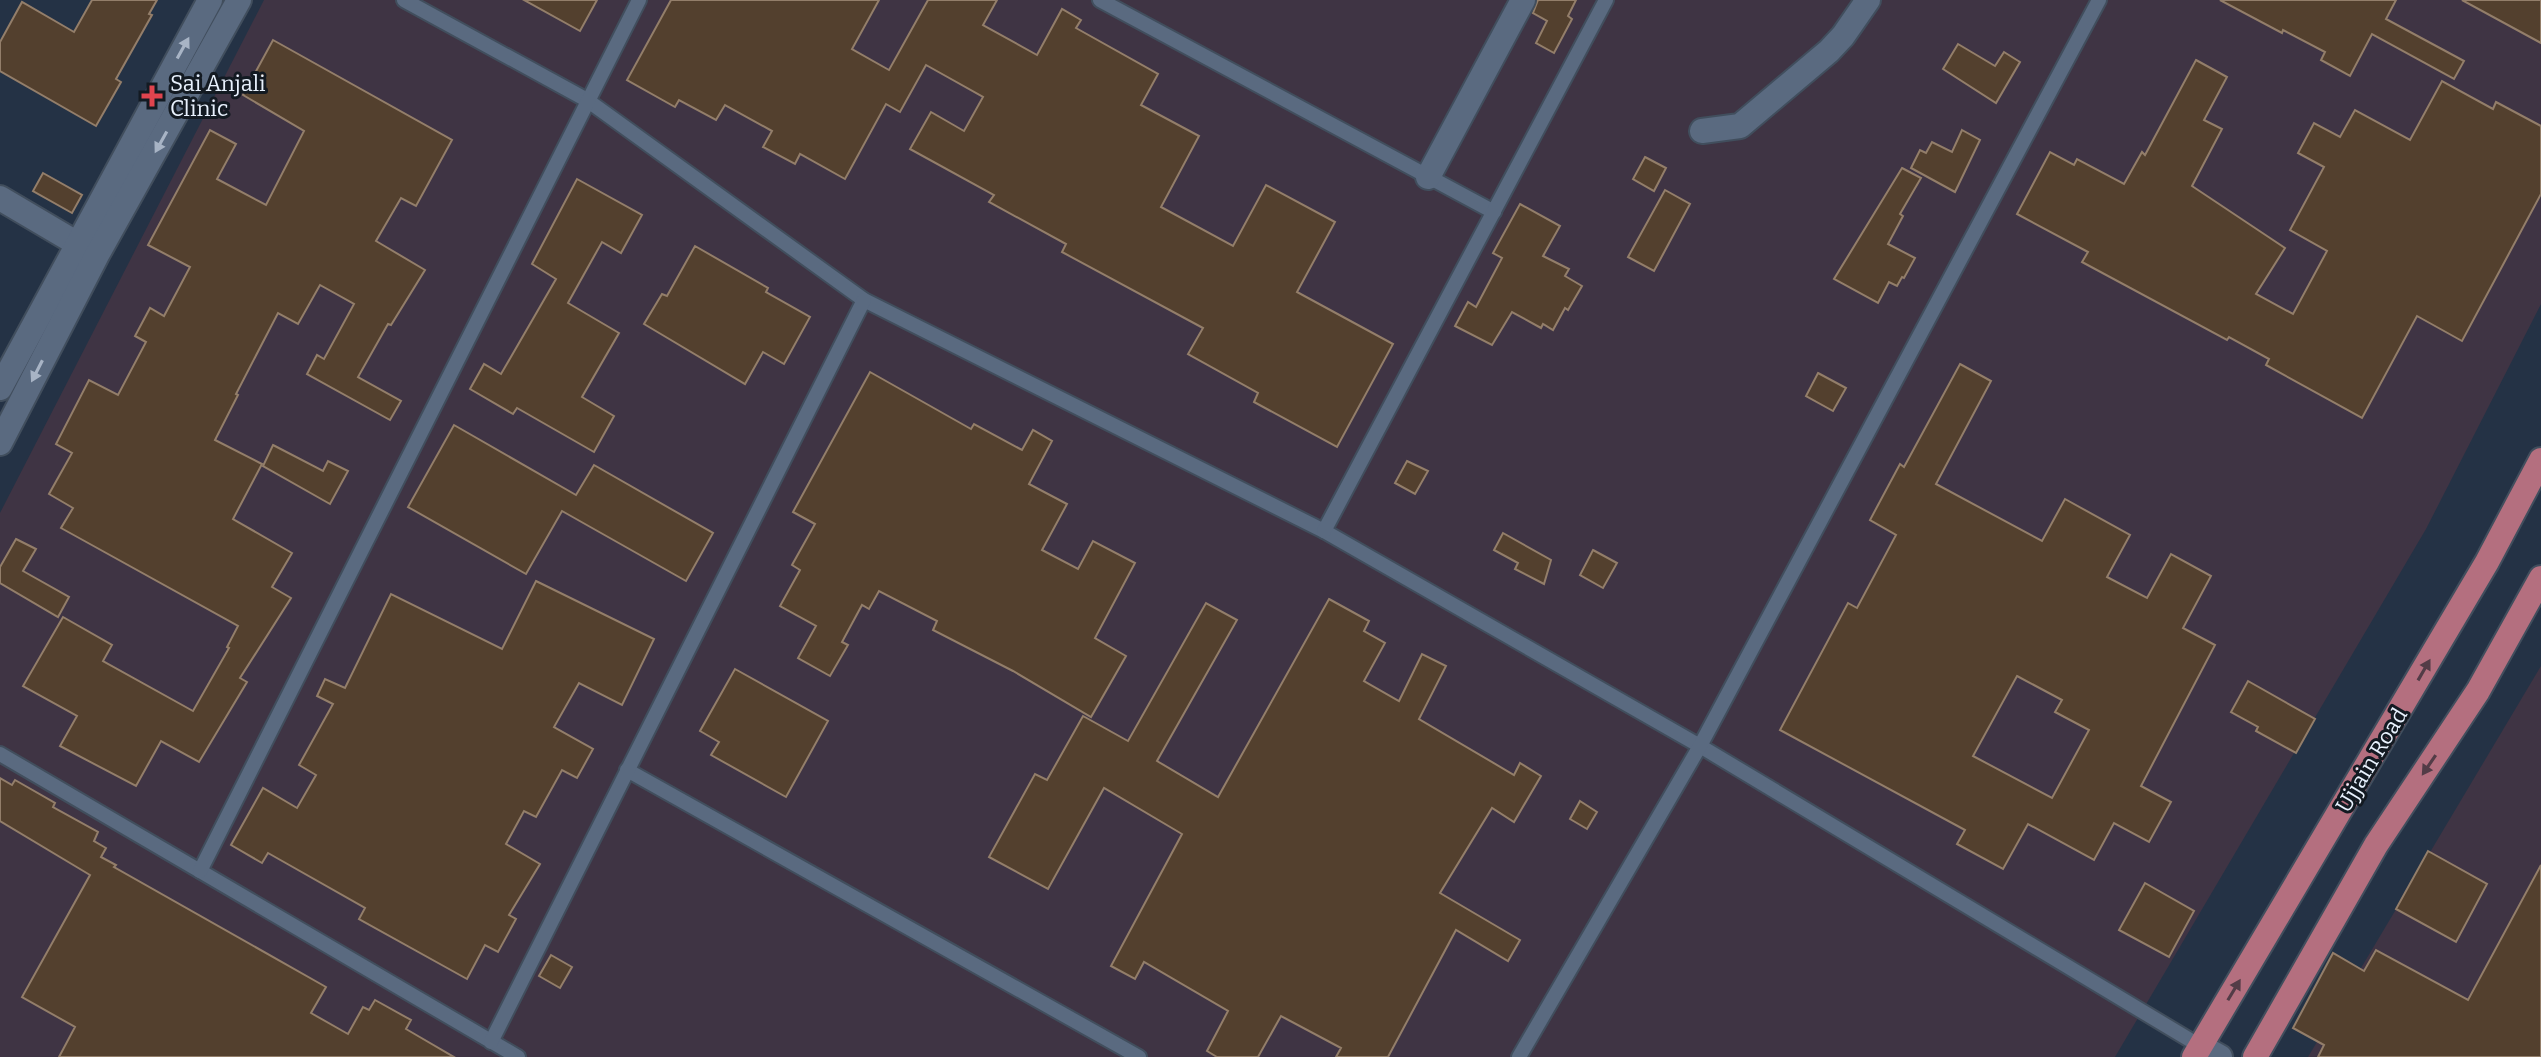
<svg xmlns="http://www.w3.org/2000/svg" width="2541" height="1057" font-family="Bitter,serif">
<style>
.industrial{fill:#3f3444}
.building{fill:#53402e;stroke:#937e6a;stroke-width:2;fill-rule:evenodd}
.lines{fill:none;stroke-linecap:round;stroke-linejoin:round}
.service-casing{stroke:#414e5d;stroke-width:18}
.minor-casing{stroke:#414e5d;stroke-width:28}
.tertiary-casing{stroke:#414e5d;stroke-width:28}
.primary-casing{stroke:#414e5d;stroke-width:28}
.service{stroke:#5a6a80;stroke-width:14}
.minor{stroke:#5a6a80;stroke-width:24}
.tertiary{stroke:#5a6a80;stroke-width:24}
.primary{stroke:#b46f7f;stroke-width:24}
.oneway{fill:#a8b4c5}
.oneway2{fill:#533c47}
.health-dot{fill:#e0444e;stroke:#131a22;stroke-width:3}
.labels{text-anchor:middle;stroke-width:6;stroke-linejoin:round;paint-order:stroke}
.poi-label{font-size:22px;fill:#e8f1fd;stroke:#131a22;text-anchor:start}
.street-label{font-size:22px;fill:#e8f1fd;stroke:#131a22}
</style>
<rect width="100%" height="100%" fill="#243245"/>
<g class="industrial">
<path d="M 264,0 L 2541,0 L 2541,304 L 2426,529 L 2115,1057 L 0,1057 L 0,513 Z"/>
<path d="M 2541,666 L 2541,1057 L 2308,1057 Z"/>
</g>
<g class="building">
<path d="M 92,0 L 157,0 L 149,14 L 152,15 L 116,79 L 121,82 L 96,126 L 0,71 L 0,42 L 22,2 L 74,32 Z"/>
<path d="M 524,0 L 597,0 L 580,31 Z"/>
<path d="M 671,0 L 879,0 L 852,49 L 889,70 L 928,0 L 997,0 L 983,25 L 1037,55 L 1062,9 L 1081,20 L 1076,28 L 1158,74 L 1141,105 L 1199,136 L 1161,207 L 1233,246 L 1266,185 L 1335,222 L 1297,292 L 1393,344 L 1337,447 L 1254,402 L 1258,393 L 1188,354 L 1203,328 L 1062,252 L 1066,244 L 989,202 L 994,195 L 910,149 L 931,112 L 964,131 L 983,97 L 926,65 L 900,112 L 886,104 L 845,179 L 800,154 L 795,164 L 763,147 L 772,131 L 725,105 L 716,120 L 679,100 L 675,107 L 627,80 Z"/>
<path d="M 1538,0 L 1576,0 L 1568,16 L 1572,19 L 1554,53 L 1536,43 L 1547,21 L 1533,13 Z"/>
<path d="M 2220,0 L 2396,0 L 2386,19 L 2464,61 L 2454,79 L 2372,34 L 2350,76 L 2321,60 L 2325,52 L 2283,30 L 2282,33 Z"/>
<path d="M 2462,0 L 2541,0 L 2541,43 Z"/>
<path d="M 273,40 L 452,140 L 416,206 L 401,198 L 376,241 L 425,270 L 391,325 L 388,324 L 358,377 L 401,401 L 390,420 L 307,374 L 317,355 L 324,359 L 354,304 L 320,285 L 298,324 L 278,313 L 236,394 L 238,395 L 215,440 L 262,464 L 233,519 L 292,553 L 272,587 L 291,598 L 240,678 L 247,682 L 199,762 L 161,741 L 136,786 L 60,746 L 77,716 L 23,686 L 63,617 L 112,645 L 103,661 L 193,711 L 229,648 L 227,647 L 238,626 L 61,528 L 73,508 L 49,494 L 72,453 L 56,444 L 89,380 L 118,395 L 146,342 L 135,336 L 150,308 L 164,316 L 190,267 L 148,245 L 210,130 L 236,144 L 217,179 L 266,205 L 304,131 L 243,95 Z"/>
<path d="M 1958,44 L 1995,66 L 2004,52 L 2020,62 L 1996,103 L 1943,69 Z"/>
<path d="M 2196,60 L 2227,77 L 2204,120 L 2222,129 L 2192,186 L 2285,248 L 2256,294 L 2293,314 L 2327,251 L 2290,230 L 2324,167 L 2298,153 L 2314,123 L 2340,137 L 2355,110 L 2410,140 L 2442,81 L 2493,109 L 2496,102 L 2541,126 L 2541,194 L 2462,341 L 2417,316 L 2362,418 L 2266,365 L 2269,359 L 2229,337 L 2227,340 L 2082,262 L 2088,252 L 2017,214 L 2050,152 L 2074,165 L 2077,159 L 2124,184 L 2142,152 L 2145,155 Z"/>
<path d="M 1962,130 L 1980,140 L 1955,192 L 1911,168 L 1920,150 L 1926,153 L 1932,142 L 1952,152 Z"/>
<path d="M 1645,157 L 1666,168 L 1654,191 L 1633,179 Z"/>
<path d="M 1902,168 L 1921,178 L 1900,214 L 1903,216 L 1888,244 L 1915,258 L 1904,278 L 1902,277 L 1897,286 L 1889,282 L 1878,303 L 1834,279 Z"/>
<path d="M 43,173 L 82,195 L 72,213 L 33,191 Z"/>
<path d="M 577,179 L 642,215 L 621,253 L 602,242 L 568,303 L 619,333 L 582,397 L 614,416 L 594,452 L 517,408 L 513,414 L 470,389 L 484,364 L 501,374 L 556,279 L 532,264 Z"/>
<path d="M 1665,190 L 1690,204 L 1654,271 L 1628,257 Z"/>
<path d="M 1520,204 L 1560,226 L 1543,256 L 1569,269 L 1565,276 L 1582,286 L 1568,310 L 1565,308 L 1553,330 L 1543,324 L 1541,328 L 1512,312 L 1492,345 L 1455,326 L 1468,302 L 1476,307 L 1502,258 L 1493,253 Z"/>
<path d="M 695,246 L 768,288 L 766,292 L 810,317 L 784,364 L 763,352 L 745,384 L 644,324 L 662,294 L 667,296 Z"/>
<path d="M 1960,364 L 1991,381 L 1936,484 L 2042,541 L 2065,499 L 2130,535 L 2107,577 L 2147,598 L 2171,554 L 2211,576 L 2183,628 L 2215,645 L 2141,786 L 2171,802 L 2149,842 L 2114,823 L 2094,860 L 2028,824 L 2003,869 L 1957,844 L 1965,830 L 1780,730 L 1848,603 L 1857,608 L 1896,535 L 1870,520 L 1900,464 L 1904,467 ZM 2017,676 L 2062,700 L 2055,712 L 2089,730 L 2052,798 L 1973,756 Z"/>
<path d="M 870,372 L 971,429 L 974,424 L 1022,450 L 1033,430 L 1052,441 L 1029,484 L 1067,504 L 1042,550 L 1078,569 L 1093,541 L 1135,563 L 1095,638 L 1126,656 L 1091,717 L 1013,671 L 933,630 L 937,621 L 879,591 L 869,609 L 862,605 L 842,642 L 848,645 L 830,676 L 798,658 L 816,626 L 780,606 L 800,570 L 792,565 L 815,524 L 793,512 Z"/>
<path d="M 1818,373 L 1846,388 L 1833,411 L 1806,396 Z"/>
<path d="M 454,425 L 576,495 L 594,465 L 713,533 L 686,581 L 562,511 L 526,574 L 408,507 Z"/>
<path d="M 273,445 L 323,471 L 328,461 L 348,471 L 330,504 L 263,466 Z"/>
<path d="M 1407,461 L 1428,471 L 1415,494 L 1395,483 Z"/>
<path d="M 1503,533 L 1551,560 L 1544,584 L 1515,569 L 1518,563 L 1494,550 Z"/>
<path d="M 16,539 L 36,549 L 23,571 L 69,597 L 58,617 L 0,583 L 0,567 Z"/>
<path d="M 1593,550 L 1617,563 L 1603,588 L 1580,575 Z"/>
<path d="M 536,581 L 654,639 L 622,705 L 579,683 L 554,727 L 593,749 L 577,778 L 562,770 L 536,817 L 524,811 L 506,844 L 540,864 L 509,915 L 516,919 L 498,952 L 485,945 L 467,979 L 359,919 L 365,908 L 268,853 L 262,863 L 231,845 L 263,788 L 297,808 L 316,775 L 299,765 L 333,704 L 317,696 L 325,679 L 345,688 L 391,594 L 502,649 Z"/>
<path d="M 1329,599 L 1369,621 L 1364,631 L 1385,643 L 1364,681 L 1399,701 L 1422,654 L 1446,666 L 1419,719 L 1514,775 L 1520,763 L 1541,776 L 1514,822 L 1492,808 L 1440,893 L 1520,940 L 1508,961 L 1456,930 L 1388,1057 L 1336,1057 L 1341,1048 L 1281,1016 L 1258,1057 L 1217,1057 L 1207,1051 L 1228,1011 L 1144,962 L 1135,979 L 1111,966 L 1182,834 L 1104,788 L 1048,889 L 989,857 L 1035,774 L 1047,780 L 1083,716 L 1128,741 L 1206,603 L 1237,620 L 1157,761 L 1218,797 Z"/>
<path d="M 735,669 L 828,721 L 786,797 L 711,755 L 719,742 L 700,731 Z"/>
<path d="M 2248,681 L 2315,719 L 2296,753 L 2256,731 L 2258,727 L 2231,712 Z"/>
<path d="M 0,778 L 12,785 L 15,780 L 55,803 L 53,807 L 98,832 L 94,841 L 106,848 L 101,857 L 116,865 L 114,867 L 326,987 L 311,1013 L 348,1034 L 363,1007 L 369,1010 L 375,1000 L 411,1020 L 406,1029 L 454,1057 L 59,1057 L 75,1027 L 22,997 L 90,875 L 0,821 Z"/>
<path d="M 1580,801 L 1597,812 L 1587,829 L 1570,819 Z"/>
<path d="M 2428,851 L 2487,884 L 2456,942 L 2396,909 Z"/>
<path d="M 2541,865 L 2541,1057 L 2318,1057 L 2324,1045 L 2293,1028 L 2333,953 L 2364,971 L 2376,950 L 2468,1000 Z"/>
<path d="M 2145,883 L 2194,911 L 2169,957 L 2119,930 Z"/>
<path d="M 551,955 L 572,967 L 560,988 L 539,976 Z"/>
</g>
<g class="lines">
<defs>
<g id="service">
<path d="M 404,0 L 587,100 L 864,300 L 1324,531 L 1700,746 L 2200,1046"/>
<path d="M 1100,0 L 1494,212"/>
<path d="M 1324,531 L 1606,0"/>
<path d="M 0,754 L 518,1057"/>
<path d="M 627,770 L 1139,1057"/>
<path d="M 200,871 L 639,0"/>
<path d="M 491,1042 L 864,300"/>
<path d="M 1519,1057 L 1700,746 L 2099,0"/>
</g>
<g id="minor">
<path d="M 1702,131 L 1740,126 L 1829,51 L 1843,36 L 1868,0"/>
<path d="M 1428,177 L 1523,0"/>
<path d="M 0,198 L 88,250"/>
<path d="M 0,388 L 210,0"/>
<path d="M 0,443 L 97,255 L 239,0"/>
</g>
<path id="tertiary" d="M 2200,1046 L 2220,1057"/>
<g id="primary">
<path d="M 2194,1057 L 2487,562 L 2541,460"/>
<path d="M 2255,1057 L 2376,845 L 2478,691 L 2541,578"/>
</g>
</defs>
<use href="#service" class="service-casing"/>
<use href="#minor" class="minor-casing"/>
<use href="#tertiary" class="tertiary-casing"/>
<use href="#primary" class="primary-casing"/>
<use href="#service" class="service"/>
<use href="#minor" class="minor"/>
<use href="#tertiary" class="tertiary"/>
<use href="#primary" class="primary"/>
</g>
<defs><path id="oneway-solid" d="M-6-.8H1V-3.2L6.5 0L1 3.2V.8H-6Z" transform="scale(2)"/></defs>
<g class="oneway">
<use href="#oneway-solid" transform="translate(183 48) rotate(-61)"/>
<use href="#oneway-solid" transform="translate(161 142) rotate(119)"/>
<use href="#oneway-solid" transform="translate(37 371) rotate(117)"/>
</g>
<g class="oneway2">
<use href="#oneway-solid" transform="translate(2424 670) rotate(-60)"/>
<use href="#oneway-solid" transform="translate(2429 765) rotate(124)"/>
<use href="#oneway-solid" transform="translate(2234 990) rotate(-59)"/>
</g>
<path class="health-dot" d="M148 84h8v8h8v8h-8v8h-8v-8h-8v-8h8z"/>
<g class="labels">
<g class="poi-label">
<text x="170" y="91">Sai Anjali<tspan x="170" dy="25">Clinic</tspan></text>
</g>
<g class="street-label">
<text transform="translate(2371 760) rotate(-59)" y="8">Ujjain Road</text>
</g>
</g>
</svg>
